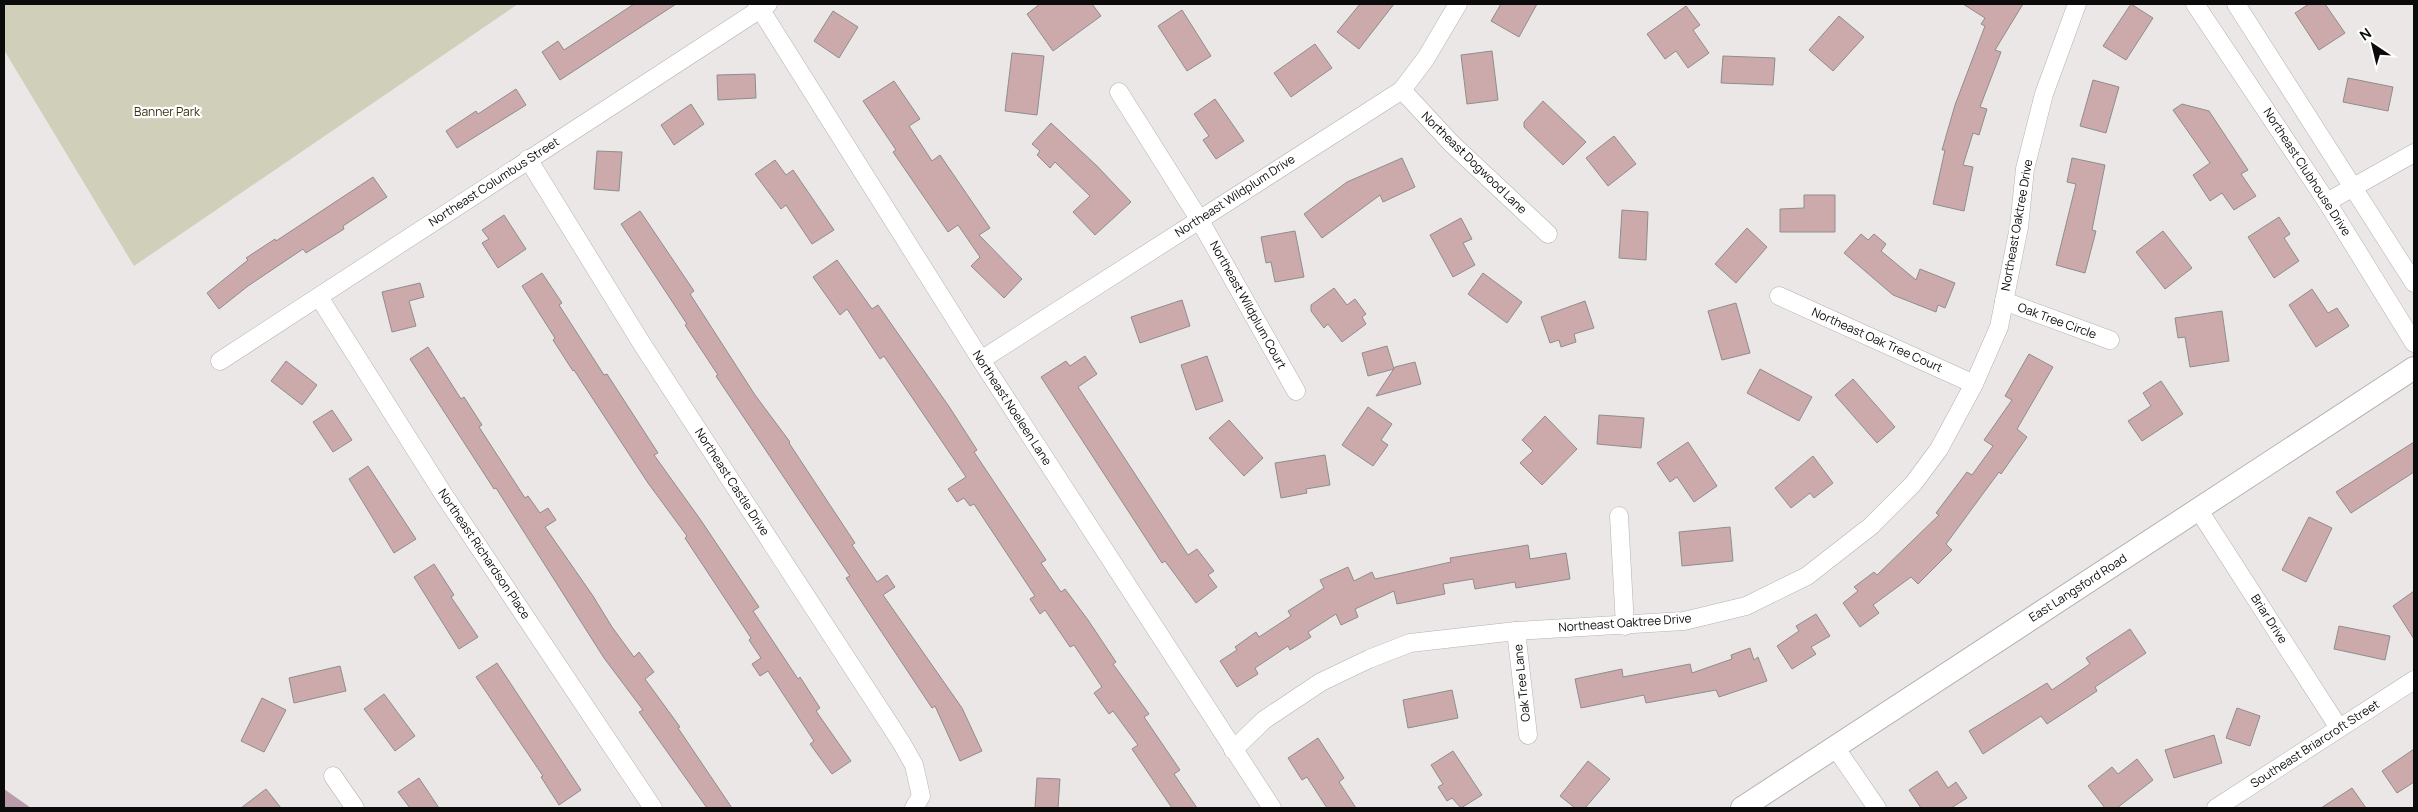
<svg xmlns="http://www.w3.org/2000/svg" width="2418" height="812" font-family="Manrope,sans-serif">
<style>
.green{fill:#d0cfb9}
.water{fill:#b99bab}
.building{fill:#cca9ab;stroke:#908d8d}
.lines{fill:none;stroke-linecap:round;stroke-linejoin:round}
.minor-casing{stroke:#b5b2b1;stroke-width:19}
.tertiary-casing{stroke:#b5b2b1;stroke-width:24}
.minor{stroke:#fff;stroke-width:18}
.tertiary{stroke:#fff;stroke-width:22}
.labels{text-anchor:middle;stroke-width:4.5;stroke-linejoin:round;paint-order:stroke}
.park-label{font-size:12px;fill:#38340d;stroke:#fff}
.street-label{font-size:12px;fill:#0c0b0b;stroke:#fff}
</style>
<rect width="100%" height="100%" fill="#ebe7e6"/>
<path class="green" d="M 4,4 L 518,4 L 134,266 L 4,50 Z"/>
<path class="water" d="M 4,789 L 31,808 L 4,808 Z"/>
<g class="building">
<path d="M 634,4 L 676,4 L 560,80 L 542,52 L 558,41 L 564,50 Z"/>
<path d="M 1040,4 L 1092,4 L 1101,16 L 1053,51 L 1027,14 Z"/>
<path d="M 1360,4 L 1394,4 L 1359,49 L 1337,32 Z"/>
<path d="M 1501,4 L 1537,4 L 1519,37 L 1491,21 Z"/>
<path d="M 1963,4 L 2023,4 L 1995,50 L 2001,52 L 1980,107 L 1987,109 L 1979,135 L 1973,133 L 1963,165 L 1973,167 L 1964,211 L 1933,204 L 1945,150 L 1942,150 L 1955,105 L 1985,26 L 1981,24 L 1985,18 Z"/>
<path d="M 2131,4 L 2153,18 L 2126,60 L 2103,46 Z"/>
<path d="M 2309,4 L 2325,4 L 2345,33 L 2319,50 L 2295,13 Z"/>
<path d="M 1686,6 L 1700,25 L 1693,30 L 1709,53 L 1688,68 L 1676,51 L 1665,59 L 1647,34 Z"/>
<path d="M 1182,10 L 1211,56 L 1187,71 L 1158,26 Z"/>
<path d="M 833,11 L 858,27 L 839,58 L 814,41 Z"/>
<path d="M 1839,16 L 1864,37 L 1833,71 L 1809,50 Z"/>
<path d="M 1315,44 L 1332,68 L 1291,97 L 1274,73 Z"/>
<path d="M 1492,51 L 1498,100 L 1467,104 L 1461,55 Z"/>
<path d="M 1012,53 L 1044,56 L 1037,115 L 1005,111 Z"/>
<path d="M 1723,56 L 1775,58 L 1773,85 L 1721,83 Z"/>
<path d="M 755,74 L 756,98 L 718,100 L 717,75 Z"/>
<path d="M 2348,78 L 2393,87 L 2388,111 L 2343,102 Z"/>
<path d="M 2093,80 L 2119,87 L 2106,133 L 2080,126 Z"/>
<path d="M 894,81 L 920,119 L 909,126 L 932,161 L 940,155 L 990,228 L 979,235 L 1022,279 L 1004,298 L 971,266 L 980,257 L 958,225 L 948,232 L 893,152 L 896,150 L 863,101 Z"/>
<path d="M 516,89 L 526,105 L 457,148 L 446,131 L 476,111 L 478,114 Z"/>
<path d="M 1215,99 L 1244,141 L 1216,159 L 1203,140 L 1209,136 L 1194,114 Z"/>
<path d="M 1543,101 L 1586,142 L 1563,165 L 1524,127 L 1524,122 Z"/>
<path d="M 691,104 L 704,124 L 674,145 L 661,125 Z"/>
<path d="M 2182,104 L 2209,111 L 2248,170 L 2241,174 L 2256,196 L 2234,210 L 2222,193 L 2210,201 L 2193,175 L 2210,163 L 2173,110 Z"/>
<path d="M 1051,123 L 1097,166 L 1131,202 L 1095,235 L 1073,212 L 1090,196 L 1055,162 L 1050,168 L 1037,155 L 1040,151 L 1032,144 Z"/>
<path d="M 1614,136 L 1636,164 L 1608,186 L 1586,158 Z"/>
<path d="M 597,151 L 622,152 L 619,191 L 594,189 Z"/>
<path d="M 1402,158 L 1415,187 L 1383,202 L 1380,195 L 1322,238 L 1304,214 L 1347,182 Z"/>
<path d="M 2072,158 L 2105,165 L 2092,230 L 2096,231 L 2085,273 L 2056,265 L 2076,184 L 2067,182 Z"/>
<path d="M 775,160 L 786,175 L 793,170 L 834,230 L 812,244 L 786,205 L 781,209 L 755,174 Z"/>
<path d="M 373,177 L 387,197 L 343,226 L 344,229 L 306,253 L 303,249 L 248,286 L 219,309 L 207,293 L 248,260 L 246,258 L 275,239 L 276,241 Z"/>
<path d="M 1804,195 L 1835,195 L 1835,232 L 1780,232 L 1780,209 L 1804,208 Z"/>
<path d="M 1622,210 L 1648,212 L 1646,260 L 1619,258 Z"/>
<path d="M 640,211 L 694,291 L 690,294 L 755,395 L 790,442 L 789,443 L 855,543 L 852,545 L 877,582 L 887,575 L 895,587 L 883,595 L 962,708 L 982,751 L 960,761 L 935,706 L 932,708 L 865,607 L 846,578 L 850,576 L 716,376 L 718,375 L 685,325 L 687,324 L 621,224 Z"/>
<path d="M 504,215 L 526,249 L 498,268 L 482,243 L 489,239 L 482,230 Z"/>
<path d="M 2279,217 L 2290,234 L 2284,238 L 2299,261 L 2274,278 L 2248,237 Z"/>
<path d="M 1461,218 L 1472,239 L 1463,243 L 1475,265 L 1453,277 L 1430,235 Z"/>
<path d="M 1747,228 L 1767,247 L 1736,283 L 1715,264 Z"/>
<path d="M 1295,231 L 1304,277 L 1275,282 L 1271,262 L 1266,263 L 1261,237 Z"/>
<path d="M 2163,231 L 2192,268 L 2165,289 L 2136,252 Z"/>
<path d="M 1861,234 L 1868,240 L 1874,234 L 1886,244 L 1881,251 L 1916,280 L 1920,269 L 1955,283 L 1945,308 L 1938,305 L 1936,312 L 1893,295 L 1844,253 Z"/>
<path d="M 837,260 L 872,309 L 878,305 L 950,408 L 977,450 L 974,452 L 1046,560 L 1041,563 L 1061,592 L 1065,589 L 1088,620 L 1116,662 L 1113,664 L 1149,714 L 1144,717 L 1180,770 L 1174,774 L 1197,808 L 1172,808 L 1132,749 L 1138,745 L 1113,711 L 1109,714 L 1094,693 L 1102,687 L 1074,645 L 1070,647 L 1045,610 L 1040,614 L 1030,599 L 1035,596 L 974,504 L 970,506 L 964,498 L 957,502 L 948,489 L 966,477 L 884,356 L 880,359 L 847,309 L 840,315 L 813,277 Z"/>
<path d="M 542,273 L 562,303 L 559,305 L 604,375 L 607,374 L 658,453 L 654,455 L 700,519 L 759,607 L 753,611 L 798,679 L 800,677 L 820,708 L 816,711 L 851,761 L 832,774 L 810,744 L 814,741 L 768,671 L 760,676 L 752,664 L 761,658 L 749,640 L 751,638 L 685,538 L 687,536 L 648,483 L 574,370 L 573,371 L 553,340 L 555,338 L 522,286 Z"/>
<path d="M 1483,273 L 1522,302 L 1507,323 L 1468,294 Z"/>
<path d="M 420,283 L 424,297 L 409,301 L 416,326 L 392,332 L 382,292 Z"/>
<path d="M 1334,288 L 1347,305 L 1355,299 L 1366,314 L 1362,317 L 1366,324 L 1342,342 L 1328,324 L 1324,328 L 1311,311 L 1311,305 Z"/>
<path d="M 2312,289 L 2328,313 L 2337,308 L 2349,326 L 2316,347 L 2289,305 Z"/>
<path d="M 1182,300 L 1190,326 L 1140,343 L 1131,317 Z"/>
<path d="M 1585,301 L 1594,328 L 1574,334 L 1576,342 L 1561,347 L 1559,340 L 1550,343 L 1541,317 Z"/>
<path d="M 1736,303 L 1750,353 L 1722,360 L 1708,311 Z"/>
<path d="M 2222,311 L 2229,361 L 2190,367 L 2185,337 L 2178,338 L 2175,318 Z"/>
<path d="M 1387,346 L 1394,369 L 1368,376 L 1362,353 Z"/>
<path d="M 428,347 L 461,399 L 464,397 L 482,425 L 479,427 L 525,498 L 528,496 L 540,513 L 548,508 L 556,520 L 545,527 L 593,596 L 612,627 L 634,657 L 639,652 L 654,672 L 645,679 L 680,727 L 678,728 L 732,808 L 707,808 L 639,712 L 643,710 L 604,658 L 496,488 L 494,489 L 410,359 Z"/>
<path d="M 2029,354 L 2053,367 L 2017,429 L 2027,437 L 2001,474 L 1999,472 L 1946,544 L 1952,550 L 1918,584 L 1911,577 L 1873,605 L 1879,613 L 1860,627 L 1843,603 L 1858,591 L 1854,587 L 1874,572 L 1877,575 L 1939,515 L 1936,513 L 1967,472 L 1972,475 L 1993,446 L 1984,440 L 2012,400 L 2005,396 Z"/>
<path d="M 1085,356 L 1097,374 L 1078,387 L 1188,555 L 1197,549 L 1214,571 L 1208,575 L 1217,587 L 1196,603 L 1165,561 L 1162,563 L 1041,377 L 1066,361 L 1070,366 Z"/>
<path d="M 1207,356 L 1223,401 L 1196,410 L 1181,365 Z"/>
<path d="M 286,361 L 317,385 L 302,405 L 271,381 Z"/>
<path d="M 1415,362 L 1421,384 L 1376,396 L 1395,367 Z"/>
<path d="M 1760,369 L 1812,397 L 1799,421 L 1747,393 Z"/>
<path d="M 1853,379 L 1895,427 L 1877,443 L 1835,395 Z"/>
<path d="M 2161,381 L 2183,414 L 2142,441 L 2128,421 L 2151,406 L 2143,393 Z"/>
<path d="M 1368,407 L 1392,424 L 1381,440 L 1388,445 L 1373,466 L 1342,445 Z"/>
<path d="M 332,410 L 352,440 L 333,452 L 313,422 Z"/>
<path d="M 1599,415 L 1644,418 L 1641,448 L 1597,444 Z"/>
<path d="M 1545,416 L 1577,449 L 1542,485 L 1520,463 L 1533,451 L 1522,440 Z"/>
<path d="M 1229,420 L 1263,458 L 1244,476 L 1209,438 Z"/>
<path d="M 1688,442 L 1717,486 L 1694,502 L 1677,477 L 1670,482 L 1657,463 Z"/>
<path d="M 2414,442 L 2414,472 L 2351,513 L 2336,492 Z"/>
<path d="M 1325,455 L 1330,485 L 1306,489 L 1307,493 L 1281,498 L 1275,463 Z"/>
<path d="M 1813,456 L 1833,483 L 1814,498 L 1810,493 L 1791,508 L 1775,488 Z"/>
<path d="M 368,466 L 416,539 L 394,553 L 349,479 Z"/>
<path d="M 2309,517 L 2332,528 L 2306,582 L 2282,570 Z"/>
<path d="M 1730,527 L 1733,561 L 1682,566 L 1679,532 Z"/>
<path d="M 1528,545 L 1530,559 L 1566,553 L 1570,579 L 1516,588 L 1515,582 L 1475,589 L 1473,579 L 1443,584 L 1445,594 L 1397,604 L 1394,591 L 1355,609 L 1358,617 L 1341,625 L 1336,614 L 1308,632 L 1311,637 L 1290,650 L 1288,646 L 1255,668 L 1258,674 L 1237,687 L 1220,661 L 1237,650 L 1235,647 L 1256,632 L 1259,637 L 1291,616 L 1288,611 L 1324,588 L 1320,580 L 1348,567 L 1354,581 L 1372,572 L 1375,579 L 1451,562 L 1450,558 Z"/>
<path d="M 434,564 L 454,595 L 451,597 L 478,637 L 459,649 L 414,577 Z"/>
<path d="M 2414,591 L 2414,639 L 2393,606 Z"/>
<path d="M 1816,614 L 1830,636 L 1811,647 L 1816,654 L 1792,669 L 1777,646 L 1799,631 L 1796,626 Z"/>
<path d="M 2339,626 L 2390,636 L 2385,660 L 2334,649 Z"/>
<path d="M 2130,629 L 2146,653 L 2095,687 L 2097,691 L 2047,724 L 2041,716 L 1983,754 L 1969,731 L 2047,683 L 2052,690 L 2090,664 L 2086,658 Z"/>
<path d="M 1750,648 L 1754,660 L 1758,657 L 1767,681 L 1719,697 L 1716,690 L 1646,703 L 1644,695 L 1581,708 L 1575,679 L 1622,669 L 1623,677 L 1690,664 L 1692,673 L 1732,659 L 1731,655 Z"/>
<path d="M 497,663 L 581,790 L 559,805 L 541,777 L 543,776 L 476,677 Z"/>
<path d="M 340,666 L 346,691 L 294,703 L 289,678 Z"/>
<path d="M 1452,690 L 1458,718 L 1408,728 L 1403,700 Z"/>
<path d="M 384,694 L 415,736 L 395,751 L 364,709 Z"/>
<path d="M 262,698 L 286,710 L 264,752 L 241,741 Z"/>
<path d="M 2237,708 L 2260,716 L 2250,746 L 2226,738 Z"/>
<path d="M 2214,735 L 2222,763 L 2174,778 L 2165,750 Z"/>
<path d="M 1318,738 L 1344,778 L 1339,782 L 1356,808 L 1327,808 L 1307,777 L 1302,780 L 1288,758 Z"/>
<path d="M 2414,749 L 2414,782 L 2397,793 L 2382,771 Z"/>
<path d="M 1453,751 L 1482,795 L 1461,808 L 1452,798 L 1447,801 L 1438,787 L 1443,784 L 1431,765 Z"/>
<path d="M 2137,759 L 2153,780 L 2117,808 L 2105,808 L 2088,786 L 2112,767 L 2118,774 Z"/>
<path d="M 1588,761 L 1610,779 L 1585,808 L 1575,808 L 1560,796 Z"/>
<path d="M 1937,771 L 1948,788 L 1956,782 L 1967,798 L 1951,808 L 1921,808 L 1909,790 Z"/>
<path d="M 419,778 L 439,808 L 410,808 L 398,792 Z"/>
<path d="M 1037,778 L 1060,779 L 1058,808 L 1035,808 Z"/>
<path d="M 2352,788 L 2366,808 L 2321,808 Z"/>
<path d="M 266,789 L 281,808 L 241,808 Z"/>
</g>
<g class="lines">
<defs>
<g id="minor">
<path d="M 757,4 L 981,360 L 1272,808"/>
<path d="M 2195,4 L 2327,202 L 2414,343"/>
<path d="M 2236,4 L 2414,283"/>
<path d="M 1402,90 L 1451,143 L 1548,234"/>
<path d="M 1119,92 L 1199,219 L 1296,391"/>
<path d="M 528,159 L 642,344 L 901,742 L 914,765 L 921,796 L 914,808"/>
<path d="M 2327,202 L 2414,153"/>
<path d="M 1779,296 L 1974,384"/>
<path d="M 319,297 L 444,495 L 653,808"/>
<path d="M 2004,301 L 2110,340"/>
<path d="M 981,360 L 1402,90 L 1426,58 L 1458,4"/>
<path d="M 220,361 L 768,4"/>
<path d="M 2198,509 L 2339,728"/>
<path d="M 1619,516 L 1625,626"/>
<path d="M 1516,631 L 1528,735"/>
<path d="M 1835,747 L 1877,808"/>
<path d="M 1233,750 L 1264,720 L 1321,682 L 1369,659 L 1410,643 L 1516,631 L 1684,621 L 1746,606 L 1807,576 L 1871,526 L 1913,484 L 1939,449 L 1974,384 L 1999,327 L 2019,227 L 2025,169 L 2044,94 L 2077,4"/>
<path d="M 333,776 L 355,808"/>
<path d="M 2216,808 L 2414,680"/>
</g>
<path id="tertiary" d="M 1742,808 L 2414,368"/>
</defs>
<use href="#minor" class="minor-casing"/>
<use href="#tertiary" class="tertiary-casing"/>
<use href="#minor" class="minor"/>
<use href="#tertiary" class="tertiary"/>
</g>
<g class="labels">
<g class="park-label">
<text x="167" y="116">Banner Park</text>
</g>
<g class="street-label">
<text transform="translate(1474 163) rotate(44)" y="4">Northeast Dogwood Lane</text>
<text transform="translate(2307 172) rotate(57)" y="4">Northeast Clubhouse Drive</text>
<text transform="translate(494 182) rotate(-33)" y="4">Northeast Columbus Street</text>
<text transform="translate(1235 196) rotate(-33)" y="4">Northeast Wildplum Drive</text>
<text transform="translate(2017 225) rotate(-80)" y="4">Northeast Oaktree Drive</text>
<text transform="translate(1248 305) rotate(61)" y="4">Northeast Wildplum Court</text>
<text transform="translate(2057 321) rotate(20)" y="4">Oak Tree Circle</text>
<text transform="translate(1877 340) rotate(24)" y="4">Northeast Oak Tree Court</text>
<text transform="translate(1012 408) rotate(57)" y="4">Northeast Noeleen Lane</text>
<text transform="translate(732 482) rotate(57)" y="4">Northeast Castle Drive</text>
<text transform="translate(484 554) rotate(56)" y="4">Northeast Richardson Place</text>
<text transform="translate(2078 588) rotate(-33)" y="4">East Langsford Road</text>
<text transform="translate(2269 619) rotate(57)" y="4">Briar Drive</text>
<text transform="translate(1625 623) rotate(-4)" y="4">Northeast Oaktree Drive</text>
<text transform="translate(1522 683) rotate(-96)" y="4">Oak Tree Lane</text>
<text transform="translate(2315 744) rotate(-33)" y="4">Southeast Briarcroft Street</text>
</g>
</g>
<rect width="2418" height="812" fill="none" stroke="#0c0b0b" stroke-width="10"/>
<g transform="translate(2373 45) rotate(325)" stroke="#ffffff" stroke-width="4" paint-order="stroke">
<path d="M0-4L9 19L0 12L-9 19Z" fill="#0c0b0b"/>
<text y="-8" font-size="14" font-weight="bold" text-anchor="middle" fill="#0c0b0b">N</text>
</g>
</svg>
